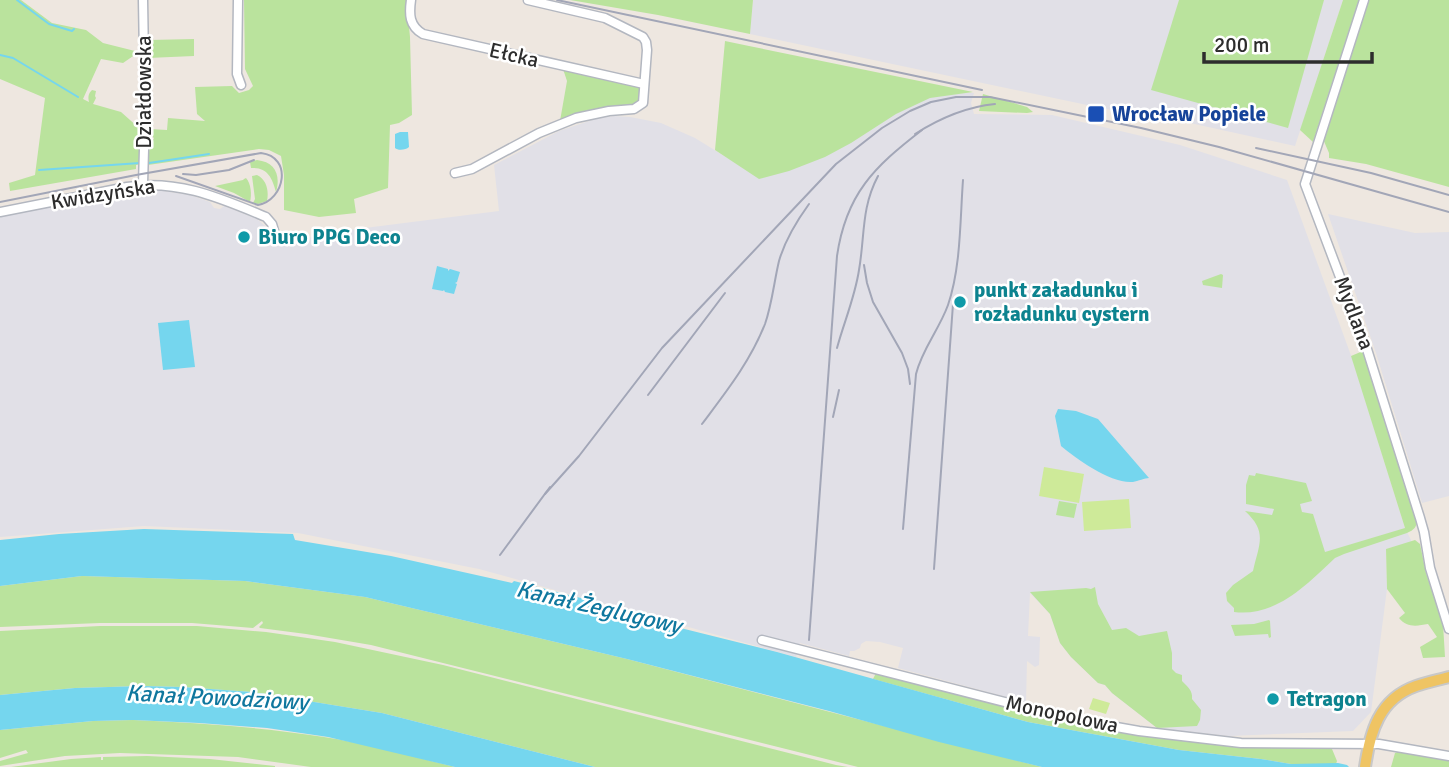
<svg xmlns="http://www.w3.org/2000/svg" width="1449" height="767" font-family="Signika,sans-serif">
<style>
.industrial{fill:#e1e0e7}
.green{fill:#bae39d}
.pitch{fill:#ceea99}
.water{fill:#75d6ee}
.lines{fill:none;stroke-linecap:round;stroke-linejoin:round}
.stream{stroke:#75d6ee;stroke-width:2}
.minor-casing{stroke:#b3b7c0;stroke-width:11}
.major-casing{stroke:#c8c8c8;stroke-width:14}
.minor{stroke:#fff;stroke-width:8}
.major{stroke:#efc463;stroke-width:10}
.tram{stroke:#a2a6b7;stroke-width:2}
.rail{stroke:#a2a6b7;stroke-width:2}
.transit-dot{fill:#1a4fb4;stroke:#fff;stroke-width:2.5}
.culture-dot{fill:#0f9aa8;stroke:#fff;stroke-width:2.5}
.labels{text-anchor:middle;stroke-width:5;stroke-linejoin:round;paint-order:stroke}
.street-label{font-size:21px;fill:#2d2d2d;stroke:#fff}
.transit-label{font-size:21px;font-weight:bold;fill:#164399;stroke:#fff;text-anchor:start}
.culture-label{font-size:21px;font-weight:bold;fill:#0d838f;stroke:#fff;text-anchor:start}
.water-label{font-size:23px;font-style:italic;fill:#0f779e;stroke:#fff}
</style>
<rect width="100%" height="100%" fill="#eee7e0"/>
<g class="industrial">
<path d="M 753,0 L 1343,0 L 1295,146 L 1167,118 L 1144,117 L 750,34 Z"/>
<path d="M 961,92 L 974,93 L 971,103 L 974,114 L 1052,115 L 1180,145 L 1287,180 L 1353,361 L 1405,528 L 1412,542 L 1386,549 L 1387,589 L 1371,712 L 1353,731 L 1229,736 L 1157,728 L 1112,693 L 1105,685 L 1098,683 L 1071,657 L 1060,643 L 1050,614 L 1030,593 L 1028,636 L 1040,637 L 1039,665 L 1035,667 L 1027,661 L 1026,702 L 898,668 L 903,648 L 880,642 L 866,641 L 861,644 L 860,648 L 854,651 L 850,651 L 849,656 L 800,643 L 796,657 L 479,569 L 298,533 L 144,526 L 0,537 L 0,216 L 97,197 L 139,191 L 157,190 L 190,195 L 210,202 L 214,208 L 220,209 L 224,206 L 257,219 L 265,226 L 270,242 L 284,241 L 327,235 L 349,230 L 499,211 L 494,165 L 559,131 L 595,119 L 614,116 L 630,117 L 661,123 L 695,138 L 760,178 L 929,97 Z"/>
<path d="M 1328,214 L 1415,233 L 1449,232 L 1449,496 L 1422,503 L 1376,353 Z"/>
</g>
<g class="green">
<path d="M 0,0 L 21,0 L 52,23 L 86,30 L 103,43 L 139,52 L 123,63 L 101,59 L 83,99 L 89,102 C 88,97 88,94 92,90 L 96,91 L 95,96 L 96,98 L 93,104 L 121,112 L 139,128 L 141,164 L 136,165 L 136,169 L 10,191 L 9,183 L 35,175 L 45,98 L 0,79 Z"/>
<path d="M 244,0 L 408,0 L 408,16 L 410,37 L 412,115 L 399,123 L 390,125 L 388,188 L 354,199 L 356,213 L 319,217 L 284,210 L 284,175 L 281,156 L 269,150 L 259,149 L 148,165 L 150,141 L 154,139 L 150,129 L 167,130 L 168,118 L 205,121 L 197,114 L 195,87 L 232,86 L 239,93 L 249,90 L 253,86 L 245,69 Z"/>
<path d="M 570,0 L 753,0 L 750,34 L 658,15 Z"/>
<path d="M 1179,0 L 1324,0 L 1288,128 L 1151,90 Z"/>
<path d="M 1343,0 L 1359,0 L 1313,142 L 1300,130 Z"/>
<path d="M 1369,0 L 1449,0 L 1449,187 L 1366,164 L 1329,158 L 1329,153 L 1323,139 Z"/>
<path d="M 194,39 L 194,56 L 148,58 L 149,40 Z"/>
<path d="M 725,41 L 749,46 L 973,92 L 930,98 L 896,114 L 851,143 L 825,157 L 789,171 L 759,179 L 715,150 Z"/>
<path d="M 563,69 L 641,86 L 640,100 L 633,106 L 560,121 L 567,81 Z"/>
<path d="M 983,94 L 1027,107 L 1033,112 L 1027,113 L 979,111 Z"/>
<path d="M 257,160 C 275,162 281,175 276,192 C 272,177 267,167 251,168 L 250,162 Z"/>
<path d="M 257,175 C 267,180 269,191 267,201 L 258,204 L 253,203 L 255,199 L 252,176 Z"/>
<path d="M 246,178 C 251,183 252,195 250,202 L 234,193 L 215,186 L 243,180 L 244,179 Z"/>
<path d="M 1221,274 L 1223,275 L 1222,288 L 1203,285 L 1202,281 Z"/>
<path d="M 1363,351 L 1367,357 L 1417,519 C 1417,527 1414,530 1407,533 L 1344,554 L 1335,558 C 1307,584 1277,617 1234,612 L 1234,608 L 1227,601 L 1226,593 L 1233,585 L 1253,571 C 1259,544 1268,532 1245,511 L 1272,515 L 1274,509 L 1246,504 L 1246,485 L 1249,475 L 1255,476 L 1256,473 L 1306,483 L 1312,501 L 1300,504 L 1302,512 L 1313,514 L 1325,552 L 1405,528 L 1351,356 Z"/>
<path d="M 1059,501 L 1077,504 L 1074,518 L 1056,515 Z"/>
<path d="M 1415,540 L 1420,544 L 1426,573 L 1443,624 L 1445,657 L 1423,658 L 1420,647 L 1437,637 L 1428,624 C 1417,626 1407,628 1399,618 L 1405,613 L 1387,589 L 1386,549 Z"/>
<path d="M 82,576 L 245,581 L 365,597 L 627,659 L 1042,767 L 858,767 L 371,645 L 306,634 L 260,628 L 259,627 L 263,623 L 262,621 L 253,628 L 192,623 L 100,623 L 0,627 L 0,586 Z"/>
<path d="M 1095,587 L 1098,604 L 1112,630 L 1126,628 L 1139,636 L 1167,631 L 1172,653 L 1172,669 L 1176,673 L 1182,675 L 1182,681 C 1188,687 1193,691 1192,699 L 1201,710 L 1200,720 L 1197,726 L 1157,728 L 1112,693 L 1105,685 L 1098,683 L 1071,657 L 1060,643 L 1050,614 L 1030,592 L 1086,588 L 1091,589 Z"/>
<path d="M 1269,620 L 1270,621 L 1271,637 L 1269,638 L 1268,634 L 1235,636 L 1231,625 L 1254,624 Z"/>
<path d="M 100,626 L 197,626 L 266,632 L 335,642 L 443,665 L 836,765 L 848,767 L 595,767 L 382,713 L 252,692 L 182,687 L 143,686 L 75,688 L 0,695 L 0,631 Z"/>
<path d="M 876,673 L 1122,732 L 1217,745 L 1332,749 L 1337,761 L 1336,764 L 1291,764 L 1261,759 L 1179,750 L 1028,722 L 873,679 Z"/>
<path d="M 133,720 C 197,723 261,727 324,737 C 368,744 412,756 455,767 L 311,767 L 238,757 L 120,753 L 65,756 L 0,766 L 0,761 L 28,753 L 26,750 L 0,758 L 0,730 L 93,721 Z"/>
<path d="M 1400,751 L 1449,761 L 1449,767 L 1391,767 L 1395,753 Z"/>
<path d="M 147,756 L 210,759 L 275,766 L 275,767 L 11,767 L 71,759 L 101,757 L 101,760 L 103,760 L 103,757 Z"/>
</g>
<g class="pitch">
<path d="M 1044,467 L 1084,474 L 1079,503 L 1039,496 Z"/>
<path d="M 1129,499 L 1131,528 L 1084,531 L 1082,502 Z"/>
<path d="M 1093,698 L 1110,703 L 1106,714 L 1089,709 Z"/>
</g>
<g class="water">
<path d="M 400,132 L 408,132 L 409,147 C 406,150 398,151 395,148 L 395,134 Z"/>
<path d="M 437,266 L 448,269 L 448,271 L 450,269 L 460,272 L 457,282 L 455,283 L 457,284 L 454,294 L 445,292 L 444,290 L 443,291 L 432,289 Z"/>
<path d="M 189,320 L 195,367 L 163,370 L 158,323 Z"/>
<path d="M 1058,409 L 1076,411 L 1098,419 L 1149,478 C 1145,478 1138,481 1133,482 C 1111,484 1077,459 1061,446 L 1055,416 Z"/>
<path d="M 144,529 L 293,534 L 295,540 L 391,556 L 512,583 L 514,581 L 589,600 L 592,606 L 777,652 L 1028,722 L 1179,750 L 1261,759 L 1291,764 L 1338,763 L 1347,765 L 1349,767 L 1042,767 L 939,742 L 829,711 L 627,659 L 365,597 L 245,581 L 82,576 L 0,586 L 0,540 L 59,534 Z"/>
<path d="M 143,686 L 182,687 L 252,692 L 382,713 L 595,767 L 455,767 L 328,737 L 267,728 L 199,723 L 133,720 L 93,721 L 0,730 L 0,695 L 75,688 Z"/>
</g>
<g class="lines">
<g class="stream">
<path d="M 17,0 L 49,24 L 72,31 L 74,29"/>
<path d="M 0,55 L 13,58 L 78,97"/>
<path d="M 149,163 L 209,154"/>
<path d="M 39,170 L 140,163"/>
</g>
<defs>
<g id="minor">
<path d="M 143,0 L 145,115 L 143,184"/>
<path d="M 238,0 L 237,74 L 241,85"/>
<path d="M 411,0 C 409,14 409,26 423,34 L 644,84"/>
<path d="M 1364,0 L 1305,184 L 1366,346 L 1420,518 L 1424,532 L 1430,568 L 1449,629"/>
<path d="M 455,173 L 472,169 L 539,133 L 576,118 L 609,111 L 634,109 L 643,103 L 647,50 L 646,42 L 643,37 L 605,18 L 528,0"/>
<path d="M 0,212 L 127,187 C 178,179 220,198 266,217 L 272,224 L 275,234"/>
<path d="M 762,640 L 1024,707 L 1088,722 L 1139,731 L 1241,743 L 1379,744 L 1449,756"/>
</g>
<path id="major" d="M 1365,767 C 1370,732 1379,699 1416,686 C 1427,682 1438,680 1449,677"/>
</defs>
<use href="#minor" class="minor-casing"/>
<use href="#major" class="major-casing"/>
<use href="#minor" class="minor"/>
<use href="#major" class="major"/>
<g class="tram">
<path d="M 183,174 L 196,175 L 229,170 L 254,160"/>
<path d="M 0,202 L 136,175 L 261,153 C 293,157 285,200 258,205 L 176,176"/>
</g>
<g class="rail">
<path d="M 557,0 L 982,90"/>
<path d="M 915,134 C 940,118 965,107 995,104"/>
<path d="M 1256,148 L 1371,173 L 1449,195"/>
<path d="M 864,265 L 867,283 L 873,302 L 902,353 L 908,369 L 910,384"/>
<path d="M 837,348 C 844,322 855,297 859,270 C 865,236 861,208 878,176"/>
<path d="M 648,395 L 725,293"/>
<path d="M 833,417 L 839,390"/>
<path d="M 702,424 C 726,392 750,362 765,324 C 772,304 774,282 779,261 C 785,240 796,222 809,204"/>
<path d="M 545,494 L 579,456 L 662,348 L 836,164 L 882,128 L 910,111 L 931,102 L 956,97 L 990,97 L 1141,128 L 1219,147 L 1449,212"/>
<path d="M 903,529 L 916,374 C 922,349 939,330 948,305 C 961,267 960,220 963,180"/>
<path d="M 500,555 L 550,487"/>
<path d="M 934,569 L 953,304"/>
<path d="M 809,640 L 837,256 C 846,194 874,167 922,130"/>
</g>
</g>
<rect class="transit-dot" x="1087" y="105" width="18" height="18" rx="3.5"/>
<g class="culture-dot">
<circle cx="244" cy="237" r="7"/>
<circle cx="960" cy="302" r="7"/>
<circle cx="1273" cy="699" r="7"/>
</g>
<g class="labels">
<g class="street-label">
<text transform="translate(514 55) rotate(13)" y="7">Ełcka</text>
<text transform="translate(144 92) rotate(-90)" y="7">Działdowska</text>
<text transform="translate(103 194) rotate(-9)" y="7">Kwidzyńska</text>
<text transform="translate(1354 313) rotate(69)" y="7">Mydlana</text>
<text transform="translate(1062 714) rotate(12)" y="7">Monopolowa</text>
</g>
<g class="transit-label">
<text x="1112" y="121">Wrocław Popiele</text>
</g>
<g class="culture-label">
<text x="258" y="244">Biuro PPG Deco</text>
<text x="974" y="297">punkt załadunku i<tspan x="974" dy="24">rozładunku cystern</tspan></text>
<text x="1287" y="706">Tetragon</text>
</g>
<g class="water-label">
<text transform="translate(599 607) rotate(13)" y="8">Kanał Żeglugowy</text>
<text transform="translate(217 697) rotate(3)" y="8">Kanał Powodziowy</text>
</g>
</g>
<path d="M1204 52v10h168v-10" fill="none" stroke="#2d2d2d" stroke-width="3.5"/>
<text x="1214" y="52" font-size="21" fill="#2d2d2d" stroke="#ffffff" stroke-width="5" paint-order="stroke">200 m</text>
</svg>
